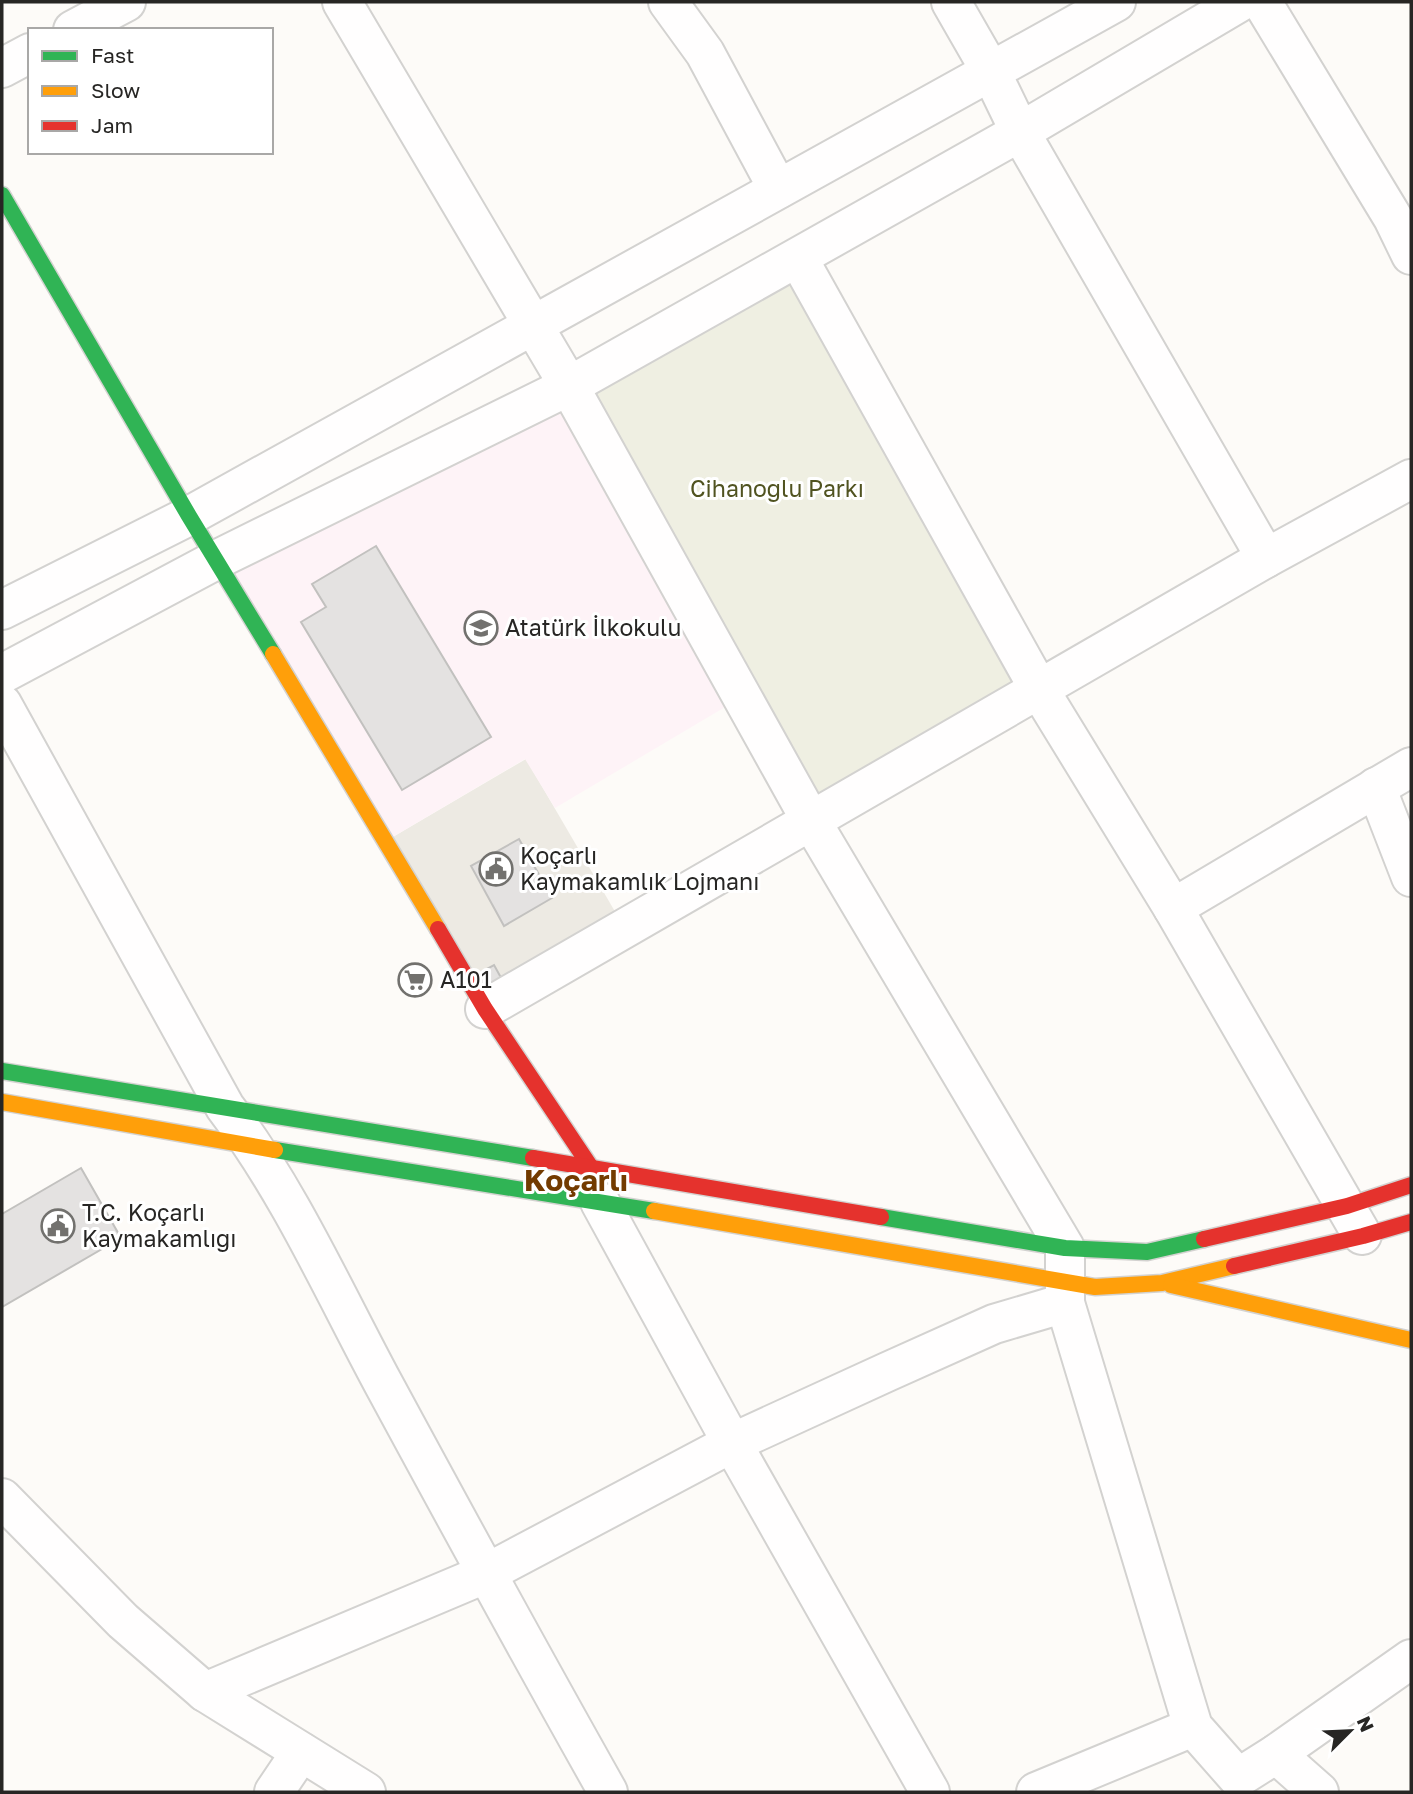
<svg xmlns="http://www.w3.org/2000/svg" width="1413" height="1794" font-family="'Golos Text',sans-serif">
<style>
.built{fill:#edeae3}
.education{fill:#fef3f7}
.green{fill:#efefe2}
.building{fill:#e4e2e1;stroke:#c2c1bf;stroke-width:2}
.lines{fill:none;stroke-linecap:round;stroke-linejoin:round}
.street-casing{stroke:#d3d2d0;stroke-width:42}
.fast-casing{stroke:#d3d2d0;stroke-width:19}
.slow-casing{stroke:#d3d2d0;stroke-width:19}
.jam-casing{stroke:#d3d2d0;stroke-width:19}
.street{stroke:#fffefe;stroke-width:38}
.fast{stroke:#30b455;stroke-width:16}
.slow{stroke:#ff9f0a;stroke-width:16}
.jam{stroke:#e5322d;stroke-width:16}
.labels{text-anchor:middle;stroke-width:6;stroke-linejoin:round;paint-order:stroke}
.park-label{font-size:23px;fill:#505320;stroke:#fff}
.poi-label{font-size:23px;fill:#272624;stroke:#fff;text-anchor:start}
.district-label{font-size:30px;font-weight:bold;fill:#733b00;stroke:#fff}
</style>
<rect width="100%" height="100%" fill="#fdfbf8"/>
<path class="built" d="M 526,759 L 624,927 L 485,1009 L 386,841 Z"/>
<path class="education" d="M 569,386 L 742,697 L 555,808 L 525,759 L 386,841 L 216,560 Z"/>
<path class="green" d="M 798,258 L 1040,691 L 810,819 L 569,386 Z"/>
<g class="building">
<path d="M 376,546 L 491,737 L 402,790 L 301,622 L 326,607 L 312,584 Z"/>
<path d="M 519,839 L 552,898 L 504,926 L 471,866 Z"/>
<path d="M 494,965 L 510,994 L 468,979 Z"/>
<path d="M 81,1168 L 121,1238 L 2,1307 L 2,1214 Z"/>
</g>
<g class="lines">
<defs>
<g id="street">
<path d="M 342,2 L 569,386 L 810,819 L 1065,1248 L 1065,1303 L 1193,1727 L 1238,1778 L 1276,1754 L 1411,1659"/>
<path d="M 668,2 L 705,53 L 778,189"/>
<path d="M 951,2 L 990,70 L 1020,132 L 1266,558"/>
<path d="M 1262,2 L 1393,218 L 1411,255"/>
<path d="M 73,30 L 126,2"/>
<path d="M 2,68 L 30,53"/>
<path d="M 798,258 L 1040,691 L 1173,908 L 1362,1235"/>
<path d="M 2,610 L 189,516 L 1116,2"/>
<path d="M 2,674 L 216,560 L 569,386 L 1020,132 L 1240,2"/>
<path d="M 2,704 L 225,1107 C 289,1191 333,1290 383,1383 C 457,1520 532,1657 608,1792"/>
<path d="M 1376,787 L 1411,877"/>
<path d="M 1173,908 L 1411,767"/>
<path d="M 485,1009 L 1266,558 L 1411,479"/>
<path d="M 600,1202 L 732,1443 L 930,1792"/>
<path d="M 2,1498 L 123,1621 L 205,1692 L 366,1792"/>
<path d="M 205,1692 L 485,1574 L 732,1443 L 887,1372 L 994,1324 L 1065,1303"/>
<path d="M 1276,1754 L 1319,1792"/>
<path d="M 274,1792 L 301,1752"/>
<path d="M 1036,1792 L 1193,1727"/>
</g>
<g id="fast">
<path d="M 2,195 L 189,516 L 273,654"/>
<path d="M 2,1071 L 533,1158"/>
<path d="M 275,1150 L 654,1211"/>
<path d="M 881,1217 L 1065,1248 L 1147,1252 L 1204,1239"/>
</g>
<g id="slow">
<path d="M 273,654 L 438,929"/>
<path d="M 2,1102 L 275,1150"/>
<path d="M 654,1211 L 1095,1287 L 1162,1283 L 1234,1266"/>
<path d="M 1171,1285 L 1411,1340"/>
</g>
<g id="jam">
<path d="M 438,929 L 485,1009 L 592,1169 L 596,1183"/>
<path d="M 533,1158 L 881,1217"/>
<path d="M 1204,1239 L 1347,1206 L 1411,1185"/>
<path d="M 1234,1266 L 1363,1236 L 1411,1222"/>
</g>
</defs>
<use href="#street" class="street-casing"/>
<use href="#fast" class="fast-casing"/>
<use href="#slow" class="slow-casing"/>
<use href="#jam" class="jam-casing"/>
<use href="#street" class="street"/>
<use href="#fast" class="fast"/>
<use href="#slow" class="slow"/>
<use href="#jam" class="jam"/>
</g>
<defs>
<symbol id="school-ring" viewBox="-11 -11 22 22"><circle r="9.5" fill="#fff" stroke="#72716e" stroke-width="1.5"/><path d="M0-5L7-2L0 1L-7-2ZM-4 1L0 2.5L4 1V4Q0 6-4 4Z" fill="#72716e"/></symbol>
<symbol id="civic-ring" viewBox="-11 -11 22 22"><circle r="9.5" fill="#fff" stroke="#72716e" stroke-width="1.5"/><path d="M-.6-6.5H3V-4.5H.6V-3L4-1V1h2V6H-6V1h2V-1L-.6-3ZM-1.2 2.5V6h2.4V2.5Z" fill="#72716e"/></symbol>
<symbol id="supermarket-ring" viewBox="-11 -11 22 22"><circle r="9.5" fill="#fff" stroke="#72716e" stroke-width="1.5"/><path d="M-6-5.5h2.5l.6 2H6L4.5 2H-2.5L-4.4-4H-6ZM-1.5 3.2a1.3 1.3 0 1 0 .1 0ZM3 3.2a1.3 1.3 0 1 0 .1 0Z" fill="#72716e"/></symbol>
</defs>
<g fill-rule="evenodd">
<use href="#school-ring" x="462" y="609" width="38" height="38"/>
<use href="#civic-ring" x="477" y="850" width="38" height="38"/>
<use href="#supermarket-ring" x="396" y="961" width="38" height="38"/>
<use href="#civic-ring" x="39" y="1207" width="38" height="38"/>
</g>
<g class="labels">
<g class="park-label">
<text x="777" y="497">Cihanoğlu Parkı</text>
</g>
<g class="poi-label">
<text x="505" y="636">Atatürk İlkokulu</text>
<text x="520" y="864">Koçarlı<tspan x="520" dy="26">Kaymakamlık Lojmanı</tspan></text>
<text x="440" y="988">A101</text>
<text x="82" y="1221">T.C. Koçarlı<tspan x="82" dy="26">Kaymakamlığı</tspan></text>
</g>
<g class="district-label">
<text x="576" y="1191">Koçarlı</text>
</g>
</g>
<rect width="1413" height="1794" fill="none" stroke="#272624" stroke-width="7"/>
<rect x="28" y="28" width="245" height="126" fill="#ffffff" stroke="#a9a8a7" stroke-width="2"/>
<rect x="42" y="51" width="35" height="10" fill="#30b455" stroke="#a9a8a7" stroke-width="2"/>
<text x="91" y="63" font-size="21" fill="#272624">Fast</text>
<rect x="42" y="86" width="35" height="10" fill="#ff9f0a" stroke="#a9a8a7" stroke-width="2"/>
<text x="91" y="98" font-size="21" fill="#272624">Slow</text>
<rect x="42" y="121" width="35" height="10" fill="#e5322d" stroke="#a9a8a7" stroke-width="2"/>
<text x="91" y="133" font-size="21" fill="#272624">Jam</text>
<g transform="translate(1350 1731) rotate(66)" stroke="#ffffff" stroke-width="5" paint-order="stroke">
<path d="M0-5L12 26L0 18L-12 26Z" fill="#272624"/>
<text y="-10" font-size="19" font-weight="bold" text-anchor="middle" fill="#272624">N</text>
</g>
</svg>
